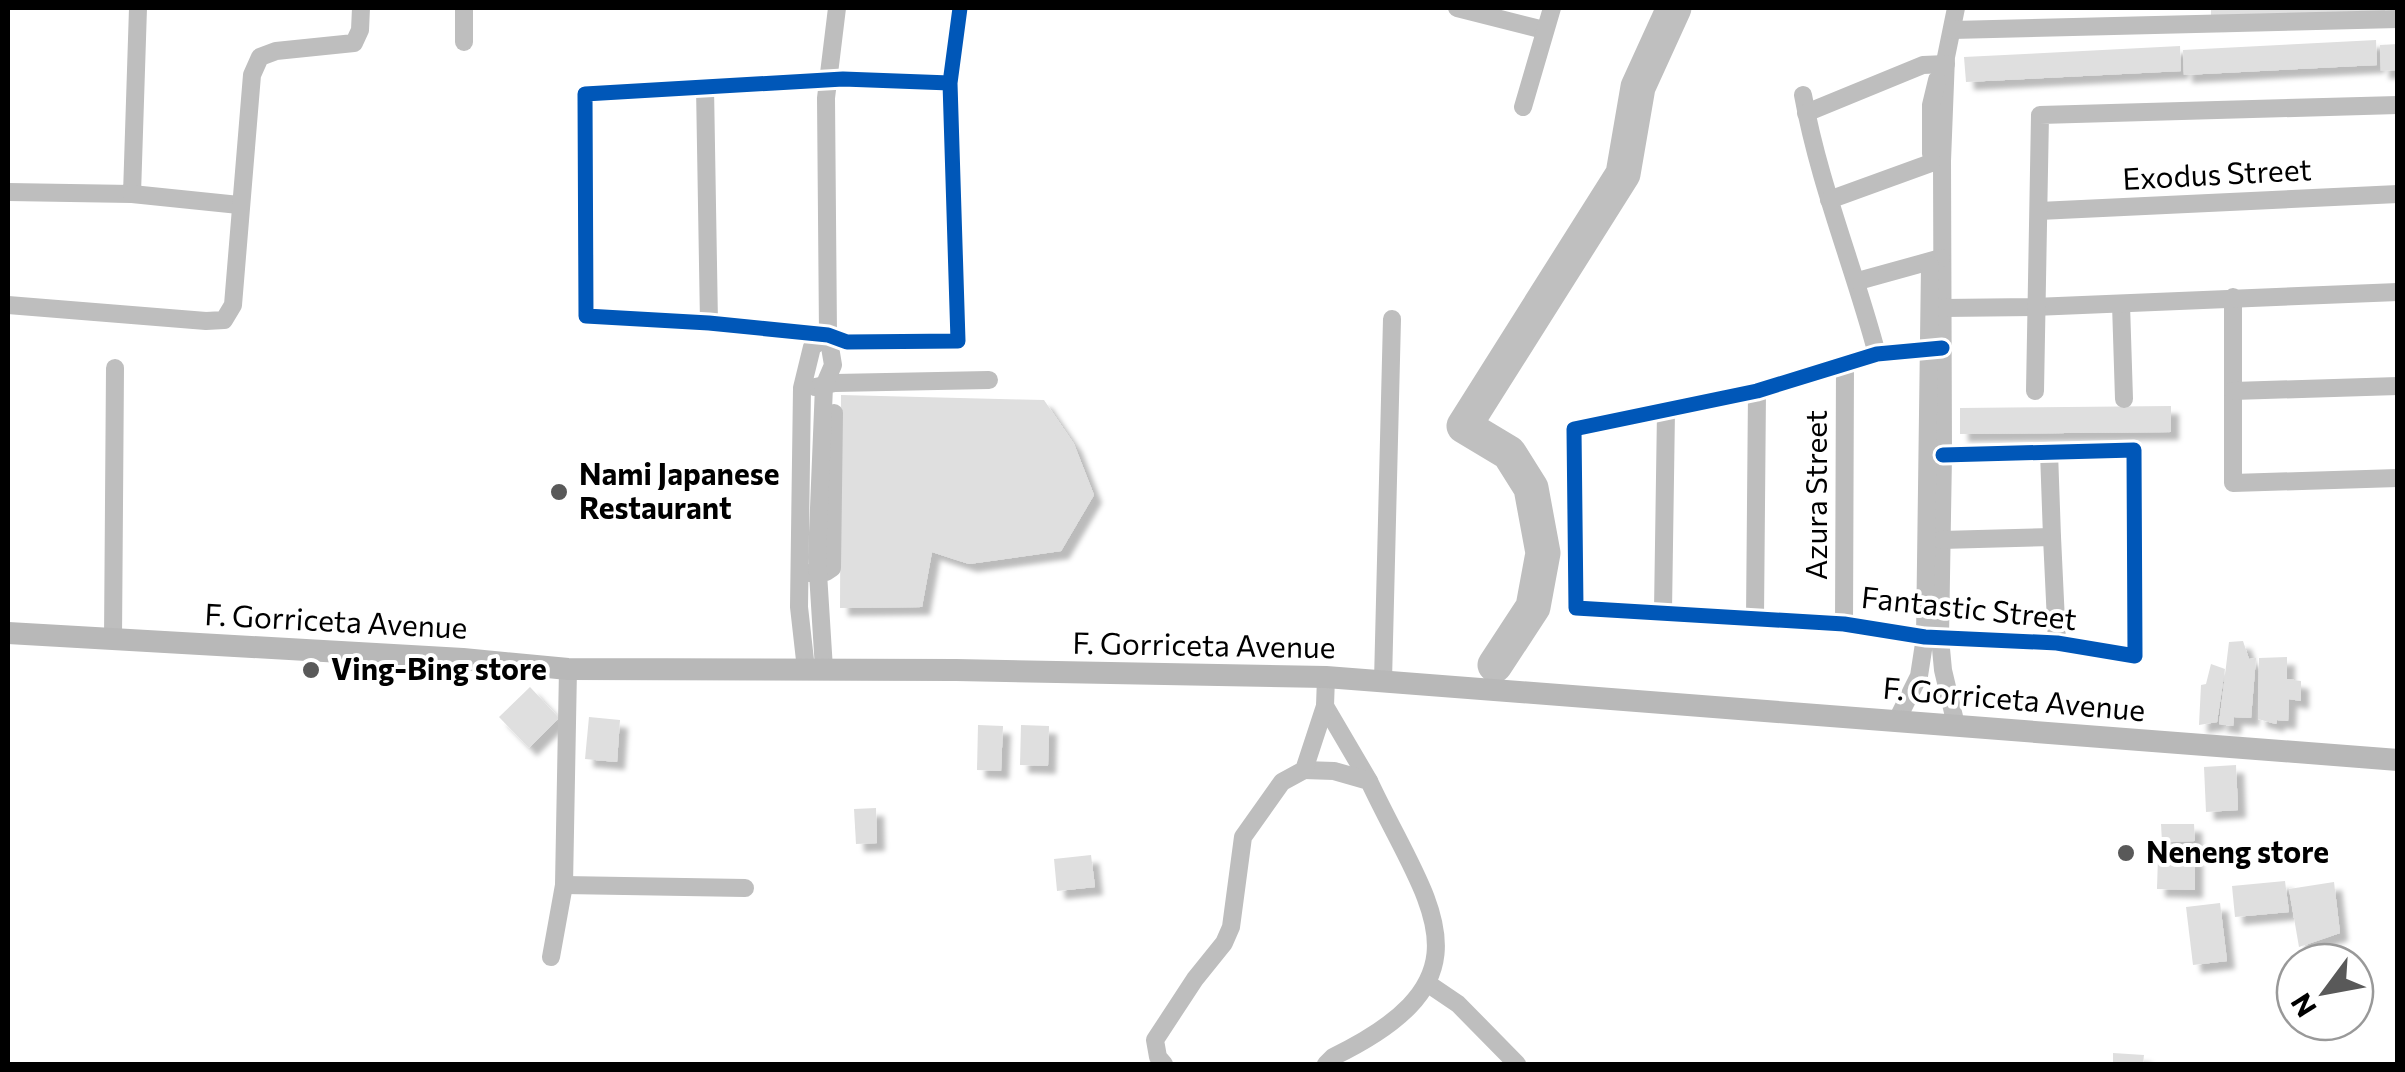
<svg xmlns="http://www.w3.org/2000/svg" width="2405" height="1072" font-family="Commissioner,sans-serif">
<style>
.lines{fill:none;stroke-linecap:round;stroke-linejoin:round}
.river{stroke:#bfbfbf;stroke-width:35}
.building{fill:#dfdfdf;filter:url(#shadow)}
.minor{stroke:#bebebe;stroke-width:18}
.secondary{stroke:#b8b8b8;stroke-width:22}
.cycleway-casing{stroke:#fff;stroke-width:21}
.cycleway{stroke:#0057b8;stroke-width:15}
.poi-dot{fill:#595959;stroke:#fff;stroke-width:4}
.labels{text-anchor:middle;stroke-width:8;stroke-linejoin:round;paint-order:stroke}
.street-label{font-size:30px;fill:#000;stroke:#fff}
.poi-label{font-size:30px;font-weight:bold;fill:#000;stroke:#fff;text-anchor:start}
</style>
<defs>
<filter id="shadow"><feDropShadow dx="8" dy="8" stdDeviation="2.5" flood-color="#0004"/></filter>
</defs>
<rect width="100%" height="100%" fill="#fff"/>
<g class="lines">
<path class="river" d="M 1495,665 L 1533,607 L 1543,553 L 1531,488 L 1509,453 L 1464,426 L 1623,174 L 1638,87 L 1674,8"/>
</g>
<g class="building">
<path d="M 2211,8 L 2385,8 L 2385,11 L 2211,20 Z"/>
<path d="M 2376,40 L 2377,65 L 2184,75 L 2183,50 Z"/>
<path d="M 2398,44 L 2398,70 L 2381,71 L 2380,45 Z"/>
<path d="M 2180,46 L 2181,71 L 1966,82 L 1964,57 Z"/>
<path d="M 841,395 L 1044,400 L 1074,444 L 1094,495 L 1061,551 L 969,564 L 932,552 L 922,607 L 840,608 Z"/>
<path d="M 2171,406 L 2171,432 L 1960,434 L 1960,408 Z"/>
<path d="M 2243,641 L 2249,659 L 2256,658 L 2251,718 L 2234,717 L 2233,726 L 2219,724 L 2229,642 Z"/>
<path d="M 2287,657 L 2287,679 L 2301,681 L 2301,701 L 2289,699 L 2288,721 L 2277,720 L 2276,724 L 2258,719 L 2259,658 Z"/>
<path d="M 2211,664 L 2225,669 L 2217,722 L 2199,725 L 2201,685 L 2206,684 Z"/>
<path d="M 530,687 L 559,718 L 529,748 L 499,717 Z"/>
<path d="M 589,717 L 620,720 L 617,762 L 585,759 Z"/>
<path d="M 978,725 L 1003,726 L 1001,771 L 977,770 Z"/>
<path d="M 1021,725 L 1049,726 L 1048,766 L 1020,765 Z"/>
<path d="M 2236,765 L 2238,810 L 2206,812 L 2204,767 Z"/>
<path d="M 876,808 L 877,843 L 856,844 L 854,809 Z"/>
<path d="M 2161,824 L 2194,824 L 2195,841 L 2162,842 Z"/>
<path d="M 1091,855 L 1095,887 L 1057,891 L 1054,859 Z"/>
<path d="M 2158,856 L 2195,856 L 2195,890 L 2157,889 Z"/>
<path d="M 2285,881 L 2289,912 L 2235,917 L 2232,886 Z"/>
<path d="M 2334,882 L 2340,933 L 2299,947 L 2289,889 Z"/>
<path d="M 2220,903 L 2227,961 L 2193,965 L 2186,907 Z"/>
<path d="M 2113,1053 L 2144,1055 L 2143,1064 L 2113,1064 Z"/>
</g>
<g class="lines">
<g class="minor">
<path d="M 1457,8 L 1544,30"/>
<path d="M 1956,8 L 1946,57 L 1942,161 L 1943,455 L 1940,638 L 1943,670 L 1956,725"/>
<path d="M 1952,30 L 2398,19"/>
<path d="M 464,42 L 464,8"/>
<path d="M 950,83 L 843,79 L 585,94 L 586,316 L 709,323 L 828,335 L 847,342 L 958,341 L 950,83 L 960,8"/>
<path d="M 705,87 L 709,323"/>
<path d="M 1803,95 C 1819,184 1854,267 1877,354"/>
<path d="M 1523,107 L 1552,8"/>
<path d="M 1806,113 L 1923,65 L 1946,64"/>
<path d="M 1931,154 L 1931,105 L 1937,80"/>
<path d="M 8,192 L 132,194 L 138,8"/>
<path d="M 132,194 L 239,205"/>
<path d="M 1829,200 L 1931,163"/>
<path d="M 2039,211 L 2398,194"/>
<path d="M 1858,281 L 1941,258"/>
<path d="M 2233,297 L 2233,483 L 2398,478"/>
<path d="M 2121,304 L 2124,399"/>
<path d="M 8,305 L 206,321 L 224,320 L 233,305 L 252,75 L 260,57 L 276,51 L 354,43 L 360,30 L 361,8"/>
<path d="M 1943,308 L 2034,307 L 2398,292"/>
<path d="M 1942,348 L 1877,354 L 1757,391 L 1574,429 L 1576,608 L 1844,624 L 1925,637 L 2057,643 L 2135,656 L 2134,450 L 1943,455"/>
<path d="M 815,387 L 835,383 L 989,380"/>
<path d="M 2035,391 L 2040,115 L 2398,105"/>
<path d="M 2233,391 L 2398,386"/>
<path d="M 2049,452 L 2052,537"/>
<path d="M 1941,540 L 2052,537 L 2057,643"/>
<path d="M 809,573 L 826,572 L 832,568 L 834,413"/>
<path d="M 1663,611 L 1666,411"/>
<path d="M 1755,618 L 1757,391"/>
<path d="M 1844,624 L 1845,366"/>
<path d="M 113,639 L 115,368"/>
<path d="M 806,669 L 799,607 L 802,388 L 812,347 L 828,335"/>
<path d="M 824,669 L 817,557 L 824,386 L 833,365 L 828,335 L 826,98 L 837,8"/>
<path d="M 1383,681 L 1392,319"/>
<path d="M 1325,706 L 1369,781"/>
<path d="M 1897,720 L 1919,676 L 1925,637 L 1930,265"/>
<path d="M 1304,770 L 1334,771 L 1369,781 C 1427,905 1500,976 1333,1057 L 1326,1064"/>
<path d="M 564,885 L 745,888"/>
<path d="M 551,957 L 564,885 L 568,669"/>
<path d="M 1427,983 L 1458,1004 L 1517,1064"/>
<path d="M 1164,1064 L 1158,1057 L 1155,1040 L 1195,979 L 1224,943 L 1231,927 L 1243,837 L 1282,782 L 1304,770 L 1325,706 L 1326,677"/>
</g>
<path class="secondary" d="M 8,633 L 463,659 L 568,669 L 956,670 L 1326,677 L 2398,760"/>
<defs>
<g id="cycleway">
<path d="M 950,83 L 843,79 L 585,94 L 586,316 L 709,323 L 828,335 L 847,342 L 958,341 L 950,83 L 960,8"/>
<path d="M 1942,348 L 1877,354 L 1757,391 L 1574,429 L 1576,608 L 1844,624 L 1925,637 L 2057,643 L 2135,656 L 2134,450 L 1943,455"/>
</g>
</defs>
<use href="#cycleway" class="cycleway-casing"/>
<use href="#cycleway" class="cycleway"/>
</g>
<g class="poi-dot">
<circle cx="559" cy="492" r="10"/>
<circle cx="311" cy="670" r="10"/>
<circle cx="2126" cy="853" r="10"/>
</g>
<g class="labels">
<g class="street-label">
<text transform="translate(2217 175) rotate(-3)" y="10">Exodus Street</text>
<text transform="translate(1817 495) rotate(-90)" y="10">Azura Street</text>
<text transform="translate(1969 609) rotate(6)" y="10">Fantastic Street</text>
<text transform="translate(336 622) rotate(3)" y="10">F. Gorriceta Avenue</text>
<text transform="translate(1204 646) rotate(1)" y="10">F. Gorriceta Avenue</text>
<text transform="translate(2014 700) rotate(5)" y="10">F. Gorriceta Avenue</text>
</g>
<g class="poi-label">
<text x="579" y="485">Nami Japanese<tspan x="579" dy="34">Restaurant</tspan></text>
<text x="331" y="680">Ving-Bing store</text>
<text x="2146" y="863">Neneng store</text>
</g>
</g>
<rect width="2405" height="1072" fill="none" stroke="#000000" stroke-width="20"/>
<g transform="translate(2325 992) rotate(238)"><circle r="48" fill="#ffffff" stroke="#999999" stroke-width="2.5"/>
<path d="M0-8L18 38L0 25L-18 38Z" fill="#595959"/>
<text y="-15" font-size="28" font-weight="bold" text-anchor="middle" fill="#000000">N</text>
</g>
</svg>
